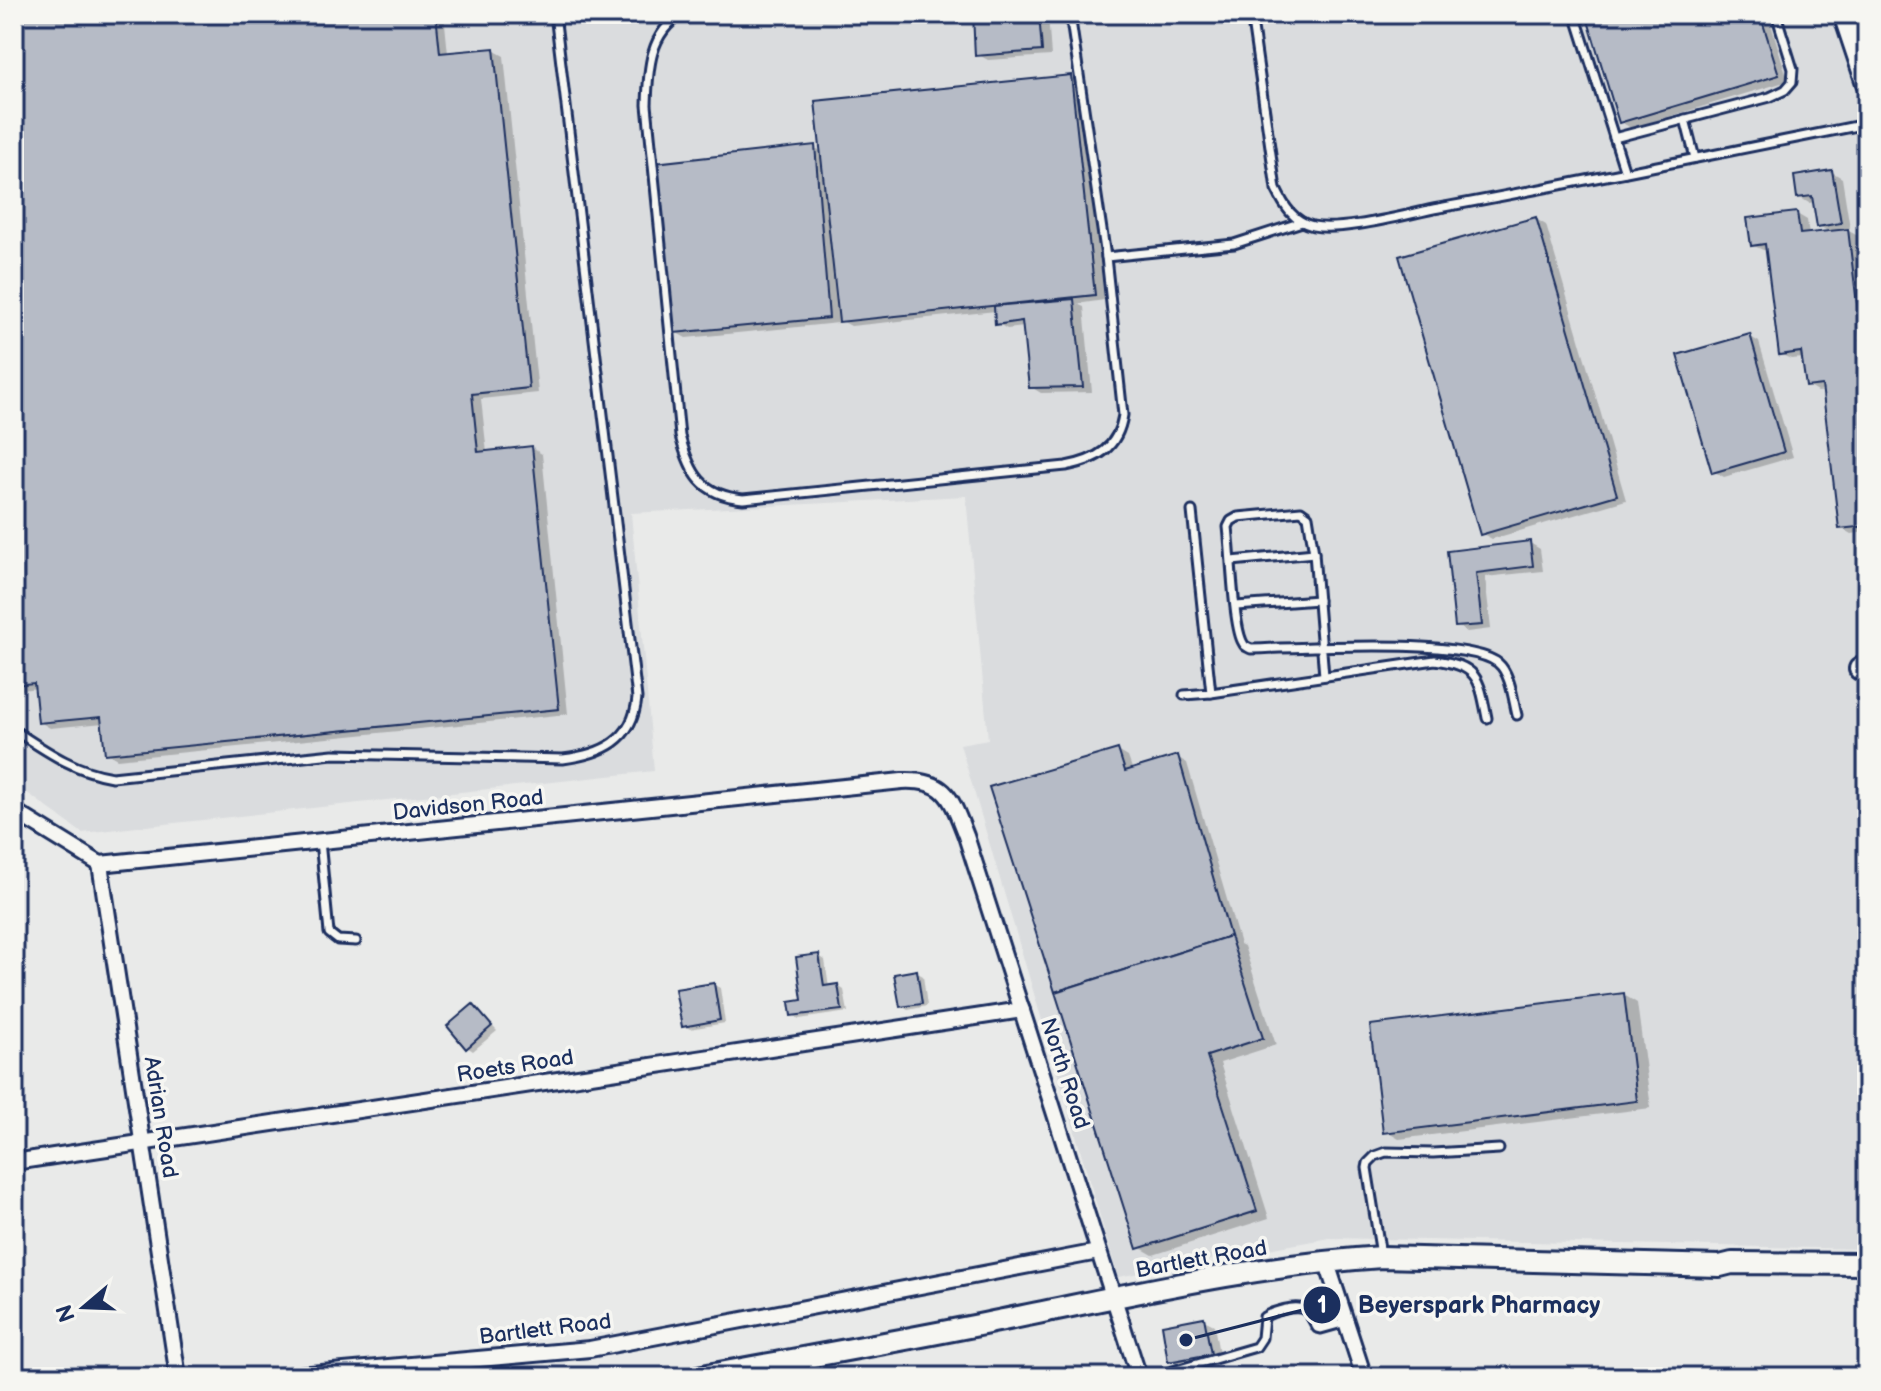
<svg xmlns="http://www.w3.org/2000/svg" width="1881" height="1391" font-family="'Balsamiq Sans',sans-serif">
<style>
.built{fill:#dadcde}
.shadow{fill:#0003}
.building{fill:#b6bbc6;stroke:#1b2f5e;stroke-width:2}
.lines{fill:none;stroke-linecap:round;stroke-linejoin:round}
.lane-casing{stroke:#1b2f5e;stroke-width:13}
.street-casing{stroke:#1b2f5e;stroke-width:20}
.secondary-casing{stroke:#1b2f5e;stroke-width:26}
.lane{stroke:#f6f6f2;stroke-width:7}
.street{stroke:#f6f6f2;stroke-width:14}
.secondary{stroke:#f6f6f2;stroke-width:20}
.labels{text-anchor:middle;stroke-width:7;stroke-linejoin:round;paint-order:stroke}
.street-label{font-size:22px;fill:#1b2f5e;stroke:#f6f6f2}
.leader{fill:none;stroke:#1b2f5e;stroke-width:3}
.callout-dot{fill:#1b2f5e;stroke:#f6f6f2;stroke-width:3}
.mark-label{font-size:24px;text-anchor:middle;font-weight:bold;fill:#fff}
.callout-label{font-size:24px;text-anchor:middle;font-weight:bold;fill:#1b2f5e;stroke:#f6f6f2;stroke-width:7;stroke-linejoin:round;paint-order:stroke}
</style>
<rect width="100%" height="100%" fill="#e9eae9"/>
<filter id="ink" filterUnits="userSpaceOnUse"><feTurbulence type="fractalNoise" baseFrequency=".0125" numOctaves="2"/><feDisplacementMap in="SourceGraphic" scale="16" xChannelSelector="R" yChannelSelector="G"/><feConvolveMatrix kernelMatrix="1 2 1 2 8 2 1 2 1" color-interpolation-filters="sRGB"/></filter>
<g filter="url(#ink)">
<path class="built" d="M 14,14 L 1867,14 L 1867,1249 L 1329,1238 L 1118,1277 L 960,744 L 988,739 L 966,496 L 631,513 L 654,771 L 82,833 L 14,783 Z"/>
<g class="shadow">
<path d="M 14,14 L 444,14 L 448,54 L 493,50 L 504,56 L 538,393 L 481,399 L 487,453 L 532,448 L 542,454 L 568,714 L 117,759 L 107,753 L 104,723 L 50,728 L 40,722 L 37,688 L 14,691 Z"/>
<path d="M 975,14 L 1048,14 L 1051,56 L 988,60 L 977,54 Z"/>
<path d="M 1588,14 L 1768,14 L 1788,81 L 1631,128 L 1621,122 Z"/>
<path d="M 1070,77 L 1081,82 L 1104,300 L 1077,304 L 1084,307 L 1092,392 L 1041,393 L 1031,387 L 1024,327 L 1007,329 L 997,323 L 996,311 L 851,326 L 838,319 L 838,323 L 686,338 L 675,332 L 815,148 L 823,152 Z"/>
<path d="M 1832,172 L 1842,178 L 1850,228 L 1845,229 L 1858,236 L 1867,313 L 1867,532 L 1851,534 L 1841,528 L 1825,391 L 1818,392 L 1808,386 L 1804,358 L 1791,359 L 1780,354 L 1768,250 L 1763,250 L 1752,245 L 1797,214 L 1807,220 L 1809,235 L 1831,233 L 1819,226 L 1815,202 L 1809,203 L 1799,197 Z"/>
<path d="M 1536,219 L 1546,225 L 1626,500 L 1492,539 L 1481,533 Z"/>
<path d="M 1749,336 L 1759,342 L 1793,457 L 1724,477 L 1713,471 Z"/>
<path d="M 1530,543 L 1540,549 L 1543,571 L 1485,577 L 1491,629 L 1467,632 L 1457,626 L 1449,552 Z"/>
<path d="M 1118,751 L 1128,757 L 1133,771 L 1177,757 L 1187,763 L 1240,944 L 1244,946 L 1276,1045 L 1220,1063 L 1269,1218 L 1153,1255 L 1139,1247 Z"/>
<path d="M 819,956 L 825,960 L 829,988 L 838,986 L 844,990 L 848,1012 L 799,1019 L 793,1015 L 805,1002 Z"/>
<path d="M 916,972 L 923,976 L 927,1006 L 908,1010 L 901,1006 Z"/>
<path d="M 714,985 L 720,988 L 725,1023 L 690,1029 L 683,1025 Z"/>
<path d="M 1624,995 L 1637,1003 L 1651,1108 L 1399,1139 L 1385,1131 Z"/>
<path d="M 473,1006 L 497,1031 L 473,1051 L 467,1047 Z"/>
<path d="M 1204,1320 L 1214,1325 L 1220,1359 L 1180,1366 L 1170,1360 Z"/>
</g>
<g class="building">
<path d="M 14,14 L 436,14 L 440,53 L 494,48 L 529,388 L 472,394 L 478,452 L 532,446 L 559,709 L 105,754 L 101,717 L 38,723 L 34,683 L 14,685 Z"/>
<path d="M 973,14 L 1039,14 L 1042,51 L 975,56 Z"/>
<path d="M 1586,14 L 1760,14 L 1779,75 L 1619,123 Z"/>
<path d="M 1071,75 L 1095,295 L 839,322 L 815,101 Z"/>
<path d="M 815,145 L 829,318 L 674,333 L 655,163 Z"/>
<path d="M 1832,170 L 1841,223 L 1817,227 L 1812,196 L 1797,198 L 1794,176 Z"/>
<path d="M 1797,212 L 1800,234 L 1848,229 L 1867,387 L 1867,526 L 1839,529 L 1822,385 L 1806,387 L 1801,352 L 1779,355 L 1765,244 L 1751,246 L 1747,218 Z"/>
<path d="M 1536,217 L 1617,495 L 1480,535 L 1399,256 Z"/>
<path d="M 1074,299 L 1083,387 L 1029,388 L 1022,321 L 995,325 L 994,306 Z"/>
<path d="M 1750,334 L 1784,452 L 1712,473 L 1677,355 Z"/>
<path d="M 1530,541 L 1533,566 L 1476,573 L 1482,625 L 1455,627 L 1447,551 Z"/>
<path d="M 1118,749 L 1125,771 L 1178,755 L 1230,936 L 1055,992 L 989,787 Z"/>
<path d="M 1230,936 L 1263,1038 L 1207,1056 L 1257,1211 L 1137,1249 L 1055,992 Z"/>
<path d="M 819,954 L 824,986 L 838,984 L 842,1010 L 791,1016 L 789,1002 L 802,1000 L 796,957 Z"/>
<path d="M 917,970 L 922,1004 L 900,1007 L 894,974 Z"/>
<path d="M 714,983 L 720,1020 L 682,1027 L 675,989 Z"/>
<path d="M 1624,993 L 1637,1101 L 1383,1133 L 1370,1025 Z"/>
<path d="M 473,1004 L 492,1026 L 466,1049 L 447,1026 Z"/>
<path d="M 1204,1317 L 1211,1354 L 1168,1362 L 1162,1325 Z"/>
</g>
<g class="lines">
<defs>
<g id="lane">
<path d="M 683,14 C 649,32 648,71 647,105 L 680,436 C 690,473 701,495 743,499 L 1066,466 C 1097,460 1118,448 1123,415 L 1106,257 L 1070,14"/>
<path d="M 1251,14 L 1276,189 C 1284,206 1294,222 1313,226 C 1343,232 1407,214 1439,208 C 1582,182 1724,152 1867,124"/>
<path d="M 1575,14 L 1625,172"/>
<path d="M 1685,119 L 1695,158"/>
<path d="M 1614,138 L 1770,97 L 1785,90 L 1792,82 L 1793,69 L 1776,14"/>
<path d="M 1106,257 L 1234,244 L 1302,222"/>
<path d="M 1232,561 L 1314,553"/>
<path d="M 1236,606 L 1318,600"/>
<path d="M 1324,676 L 1314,553 L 1308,516 L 1301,511 L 1238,517 L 1231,521 L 1228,527 C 1231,551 1233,622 1242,641 C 1245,647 1245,646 1251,649 C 1300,648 1465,637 1498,663 C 1511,674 1513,700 1517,715"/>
<path d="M 1211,693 L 1435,660 C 1478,666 1479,677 1487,718"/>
<path d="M 1184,695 L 1211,693 L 1192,511"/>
<path d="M 14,730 C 46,751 74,771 112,777 L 333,754 L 563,759 C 602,754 633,741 637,698 L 555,14"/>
<path d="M 320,841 L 329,933 L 338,940 L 356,941"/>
<path d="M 1381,1255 L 1367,1168 L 1368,1163 L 1375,1156 L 1386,1152 L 1433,1153 L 1499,1149"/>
<path d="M 1152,1377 L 1256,1347 L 1262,1338 L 1264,1317 C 1272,1312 1296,1304 1305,1310 C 1310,1313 1314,1323 1317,1328 L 1321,1329 L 1346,1322"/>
</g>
<g id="street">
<path d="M 14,811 L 100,864 L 902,781 C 947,779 951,798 966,836 L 1139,1377"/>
<path d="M 100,864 L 178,1377"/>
<path d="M 14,1162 L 1022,1010"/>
<path d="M 1326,1260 L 1364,1377"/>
<path d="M 277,1377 L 590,1349 L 1098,1252"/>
</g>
<g id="secondary">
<path d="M 1844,14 L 1867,83"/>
<path d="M 1860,669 L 1867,665"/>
<path d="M 698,1377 C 800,1358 902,1341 1003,1320 C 1128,1295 1254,1265 1382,1257 L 1720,1266 L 1732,1263 L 1867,1264"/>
</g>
</defs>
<use href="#lane" class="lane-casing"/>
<use href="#street" class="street-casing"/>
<use href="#secondary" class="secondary-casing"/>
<use href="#lane" class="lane"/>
<use href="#street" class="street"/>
<use href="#secondary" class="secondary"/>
</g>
</g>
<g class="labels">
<g class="street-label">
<text transform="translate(468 804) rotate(-6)" y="8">Davidson Road</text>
<text transform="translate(515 1065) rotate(-9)" y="8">Roets Road</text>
<text transform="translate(1066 1073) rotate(72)" y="8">North Road</text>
<text transform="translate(162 1117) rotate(81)" y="8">Adrian Road</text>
<text transform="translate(1201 1258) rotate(-10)" y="8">Bartlett Road</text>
<text transform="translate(545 1328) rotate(-7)" y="8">Bartlett Road</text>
</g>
</g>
<path class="leader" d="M1186 1340L1322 1305"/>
<g class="callout-dot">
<circle cx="1186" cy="1340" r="8"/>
<circle cx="1322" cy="1305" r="20"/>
</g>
<g class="mark-label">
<text x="1322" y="1313">1</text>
</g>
<g class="callout-label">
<text x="1479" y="1313">Beyerspark Pharmacy</text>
</g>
<rect width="1881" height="1391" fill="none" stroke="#f6f6f2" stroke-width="48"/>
<rect x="24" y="24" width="1833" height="1343" fill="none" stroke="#1b2f5e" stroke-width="3" filter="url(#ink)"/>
<g transform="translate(84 1307) rotate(251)" stroke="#f6f6f2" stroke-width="6" paint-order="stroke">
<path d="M0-6L14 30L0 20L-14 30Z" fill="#1b2f5e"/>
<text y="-12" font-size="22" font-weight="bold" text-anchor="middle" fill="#1b2f5e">N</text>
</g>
</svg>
